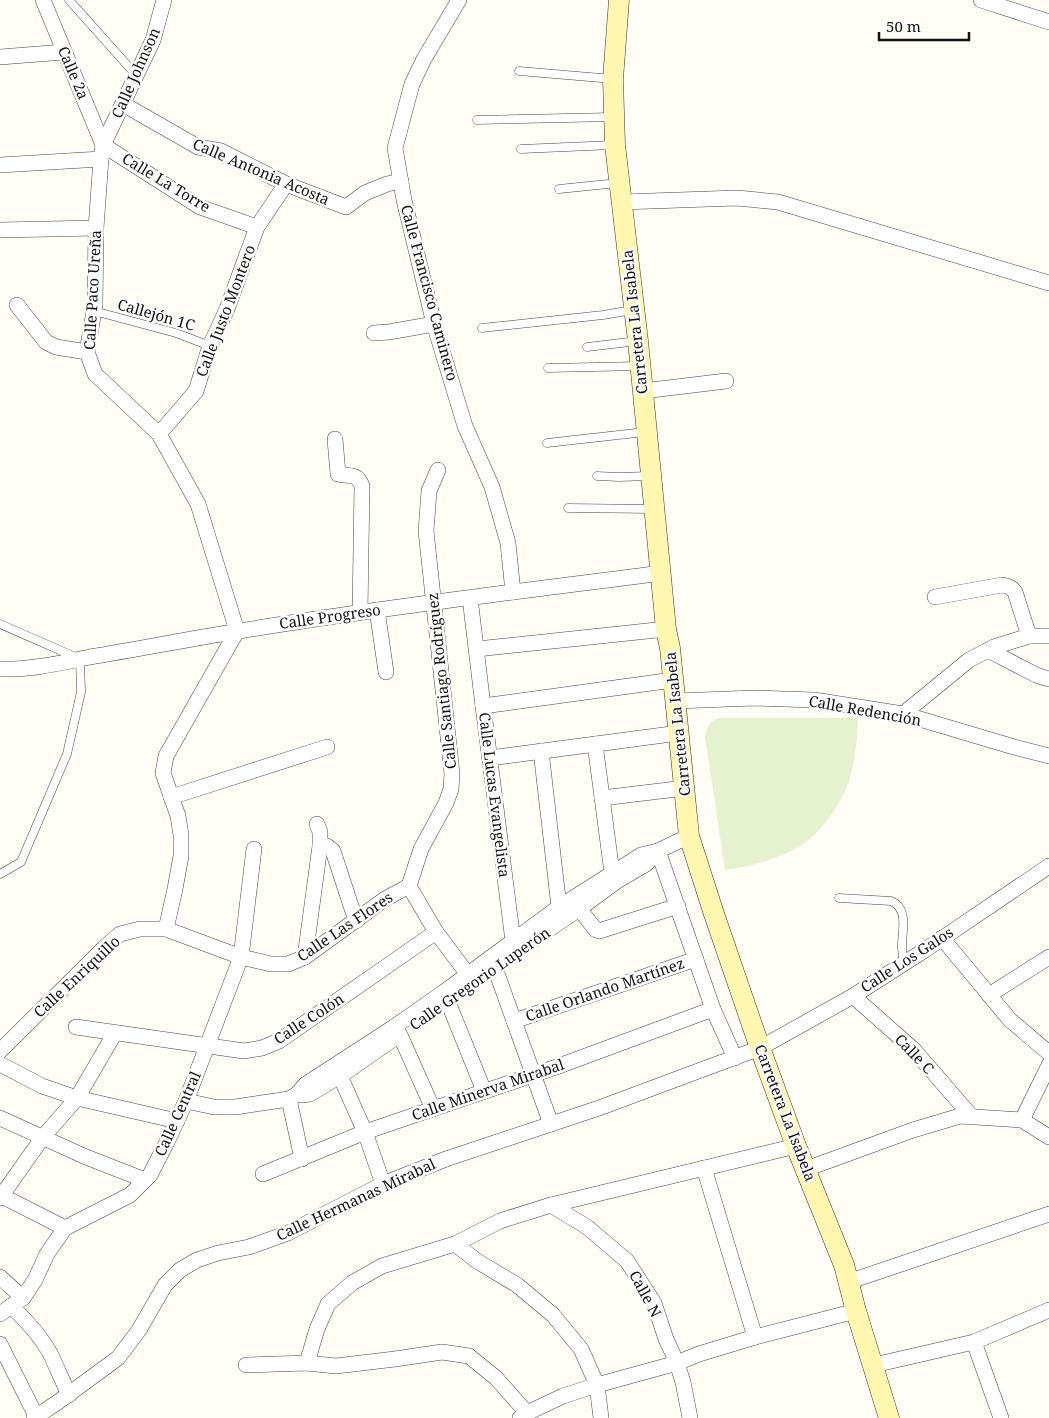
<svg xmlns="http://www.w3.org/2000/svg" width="1049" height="1418" font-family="'Noto Serif',serif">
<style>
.pitch{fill:#e6f2cf}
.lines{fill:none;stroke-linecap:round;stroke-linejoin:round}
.lane-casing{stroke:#444;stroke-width:9}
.street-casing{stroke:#444;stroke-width:16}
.secondary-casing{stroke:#333;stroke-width:21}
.lane{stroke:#fff;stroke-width:8}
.street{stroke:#fff;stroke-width:15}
.secondary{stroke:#fff6b0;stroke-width:20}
.labels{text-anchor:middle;stroke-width:5;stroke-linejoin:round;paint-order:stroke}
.street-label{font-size:15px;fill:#111;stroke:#fff}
</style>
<rect width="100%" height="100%" fill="#fffdf5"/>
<path class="pitch" d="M 719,718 L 858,718 C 857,741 855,768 846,789 C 835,814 816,839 791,851 C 770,861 748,867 725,870 L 705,737 C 707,726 709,722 719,718 Z"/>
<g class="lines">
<defs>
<g id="lane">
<path d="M 69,0 L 137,76"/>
<path d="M 519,71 L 613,79"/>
<path d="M 477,120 L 613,117"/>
<path d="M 521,149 L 613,145"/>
<path d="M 559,189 L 618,183"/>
<path d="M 94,311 L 176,333 L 210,346"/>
<path d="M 482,328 L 603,315 L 633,310"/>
<path d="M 587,347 L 638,341"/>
<path d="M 548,368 L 640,366"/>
<path d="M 547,443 L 645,432"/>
<path d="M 597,476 L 619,477 L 650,476"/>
<path d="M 568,508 L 653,509"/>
<path d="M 0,624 L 80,659 L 81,692 L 67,754 L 21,862 L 0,874"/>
<path d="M 839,898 L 891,901 C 909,908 902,931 902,946 C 902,952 903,957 904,963"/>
</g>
<g id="street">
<path d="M 43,0 L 103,145"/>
<path d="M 164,0 L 153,40 L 103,145 L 101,159 L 96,228 L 95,305 L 87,352 L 95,374 L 159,434 L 198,504 L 237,631 L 166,756 L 163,773 L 178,816 L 181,835 L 181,856 L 175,889 L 166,929"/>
<path d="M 459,0 L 424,59 L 412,84 L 395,148 L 404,200 L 434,324 L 465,426 L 492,487 L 508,543 L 513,592"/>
<path d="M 981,0 L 1049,22"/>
<path d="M 0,57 L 64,52"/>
<path d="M 123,104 L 198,147 L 221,151 L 286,184 L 346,207 L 365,193 L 387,184 L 401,181"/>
<path d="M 103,145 L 200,207 L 257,227"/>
<path d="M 0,165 L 101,159"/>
<path d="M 622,202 L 737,198 L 778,202 L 1049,283"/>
<path d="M 0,230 L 96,228"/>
<path d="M 17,305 L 46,342 L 56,347 L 87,352"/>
<path d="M 374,333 L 389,332 L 434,324"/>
<path d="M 643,391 L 726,381"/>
<path d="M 159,434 L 196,391 L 210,346 L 227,309 L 257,227 L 286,184"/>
<path d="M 335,439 L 338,474 C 349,477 357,472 362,486 L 360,612"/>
<path d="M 935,597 L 1002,585 C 1008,586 1011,587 1015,592 L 1029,636"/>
<path d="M 470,598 L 483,706 L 513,941"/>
<path d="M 377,610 L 386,672"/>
<path d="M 477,649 L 666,629"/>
<path d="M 988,650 L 1036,675 L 1049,679"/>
<path d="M 0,669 C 31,670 60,663 90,657 C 139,649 189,639 239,631 C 379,608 521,591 662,573"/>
<path d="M 676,701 L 754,698 L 814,700 L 903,714 L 1014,747 L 1049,756"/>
<path d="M 483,706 L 673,680"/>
<path d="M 903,714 L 969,660 L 994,647 L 1029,636 L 1049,636"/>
<path d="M 595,744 L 612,873"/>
<path d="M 541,751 L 559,907"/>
<path d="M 490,758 L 679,733"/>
<path d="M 171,797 L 327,747"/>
<path d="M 602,798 L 685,788"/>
<path d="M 320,846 L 327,846 L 333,851 L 356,921"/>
<path d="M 658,851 L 713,1009 L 735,1058"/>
<path d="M 409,886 L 421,849 L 446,803 L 451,789 L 452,774 L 426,531 L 429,491 L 438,470"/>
<path d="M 409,886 L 436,932 L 472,980"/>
<path d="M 579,909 L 596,930 L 599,931 L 678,906"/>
<path d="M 942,938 L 1010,1020 L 1049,1053"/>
<path d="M 305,957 L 320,846 L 320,832 L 317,824"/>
<path d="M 495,968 L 551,1124"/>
<path d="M 470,983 L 579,909 L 617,881 L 646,864 L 658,851"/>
<path d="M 444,992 L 484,1091"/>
<path d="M 989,995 L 1049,957"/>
<path d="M 853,996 L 914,1050 L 971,1116"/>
<path d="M 514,1021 L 696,959"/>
<path d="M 76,1027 L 244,1051 L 262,1048 L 279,1041 L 436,932"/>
<path d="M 394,1027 L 400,1035 L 433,1109"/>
<path d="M 0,1051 L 104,948 L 120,934 L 140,929 L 166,929 L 241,957 L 271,964 L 288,964 L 305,957 L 385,899 L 409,886"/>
<path d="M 0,1064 L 42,1086 L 77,1098 L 177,1121"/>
<path d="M 340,1076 L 365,1132 L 383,1184"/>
<path d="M 302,1095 L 310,1094 L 340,1076 L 395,1038"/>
<path d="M 289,1099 L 302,1159"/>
<path d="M 186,1101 L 214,1107 L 235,1107 L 289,1099 L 296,1095 L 306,1084 L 394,1027 L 444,992 L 559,907 L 641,855 L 658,851 L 689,836"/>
<path d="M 0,1118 L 86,1157 L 145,1180"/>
<path d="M 1022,1120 L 1049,1065"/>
<path d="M 704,1168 L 755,1337"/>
<path d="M 806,1169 L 913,1130 L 960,1116 L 1022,1120 L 1049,1137"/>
<path d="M 263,1174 L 365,1132 L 556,1067 L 713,1009"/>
<path d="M 0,1195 L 65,1228"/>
<path d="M 0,1198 L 43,1137 L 77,1098 L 115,1033"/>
<path d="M 551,1205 L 587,1227 L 627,1261 L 654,1303 L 666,1339 L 677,1363 L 683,1382 L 690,1418"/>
<path d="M 455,1244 L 477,1261 L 517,1285 L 553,1315 L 581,1349 L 597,1385 L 601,1418"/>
<path d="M 0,1277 L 23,1298"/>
<path d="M 848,1282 L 1049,1214"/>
<path d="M 11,1306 C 26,1320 41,1336 51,1355 C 57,1368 63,1382 69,1395"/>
<path d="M 0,1314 L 23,1298 L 35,1280 L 47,1254 L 65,1228 L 130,1195 L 150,1175 L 167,1142 L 186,1101 L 241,957 L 254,849"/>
<path d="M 974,1342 L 1001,1418"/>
<path d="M 0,1344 L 36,1416"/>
<path d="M 307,1363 L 317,1329 L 328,1304 L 352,1283 L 382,1266 L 455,1244 L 500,1221 L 551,1205 L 796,1146"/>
<path d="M 246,1365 L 307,1363 L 336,1366 L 395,1359 L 442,1352 L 469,1356 L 496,1378 L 527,1413"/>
<path d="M 874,1365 L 974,1342 L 1049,1310"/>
<path d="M 34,1418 L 58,1402 L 118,1358 L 139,1330 L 165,1285 L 180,1270 L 197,1260 L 218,1253 L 249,1247 L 288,1233 L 383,1184 L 446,1159 L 599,1108 L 760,1048 L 853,996 L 925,950 L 1049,866"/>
<path d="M 520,1418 L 527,1413 L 563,1396 L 597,1385 L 677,1363 L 699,1354 L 755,1337 L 856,1311"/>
</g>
<path id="secondary" d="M 619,0 L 613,79 L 615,145 L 638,341 L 666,629 L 670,648 L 689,836 L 713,911 L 760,1048 L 796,1146 L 844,1265 L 856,1311 L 889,1418"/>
</defs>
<use href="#lane" class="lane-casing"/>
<use href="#street" class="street-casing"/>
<use href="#secondary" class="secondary-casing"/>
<use href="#lane" class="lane"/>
<use href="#street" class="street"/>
<use href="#secondary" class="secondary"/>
</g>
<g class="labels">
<g class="street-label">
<text transform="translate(73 73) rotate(67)" y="5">Calle 2a</text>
<text transform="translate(136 73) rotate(-66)" y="5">Calle Johnson</text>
<text transform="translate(261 172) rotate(23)" y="5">Calle Antonia Acosta</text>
<text transform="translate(166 183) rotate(31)" y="5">Calle La Torre</text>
<text transform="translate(93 290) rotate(-87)" y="5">Calle Paco Ureña</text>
<text transform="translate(429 293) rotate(75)" y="5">Calle Francisco Caminero</text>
<text transform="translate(226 311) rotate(-69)" y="5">Calle Justo Montero</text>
<text transform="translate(156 315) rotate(16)" y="5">Callejón 1C</text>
<text transform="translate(635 322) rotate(-96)" y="5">Carretera La Isabela</text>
<text transform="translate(330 617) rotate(-8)" y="5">Calle Progreso</text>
<text transform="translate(442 681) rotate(-96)" y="5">Calle Santiago Rodríguez</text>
<text transform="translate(865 711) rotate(10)" y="5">Calle Redención</text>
<text transform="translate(678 724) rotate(-96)" y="5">Carretera La Isabela</text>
<text transform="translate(494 795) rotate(83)" y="5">Calle Lucas Evangelista</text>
<text transform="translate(345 927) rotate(-34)" y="5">Calle Las Flores</text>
<text transform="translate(907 960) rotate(-33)" y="5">Calle Los Galos</text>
<text transform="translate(77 977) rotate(-43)" y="5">Calle Enriquillo</text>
<text transform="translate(480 979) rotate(-35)" y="5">Calle Gregorio Luperón</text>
<text transform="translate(605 990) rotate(-19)" y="5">Calle Orlando Martínez</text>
<text transform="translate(309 1019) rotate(-33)" y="5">Calle Colón</text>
<text transform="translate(914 1054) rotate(46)" y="5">Calle C</text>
<text transform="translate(488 1090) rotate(-19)" y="5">Calle Minerva Mirabal</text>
<text transform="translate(785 1113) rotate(69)" y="5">Carretera La Isabela</text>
<text transform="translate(178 1114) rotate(-66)" y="5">Calle Central</text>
<text transform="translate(356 1200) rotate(-25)" y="5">Calle Hermanas Mirabal</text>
<text transform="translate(645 1294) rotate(62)" y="5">Calle N</text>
</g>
</g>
<path d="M879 32v8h90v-8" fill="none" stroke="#111111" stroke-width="2.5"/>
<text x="886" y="32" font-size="15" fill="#111111" stroke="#ffffff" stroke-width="4" paint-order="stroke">50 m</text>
</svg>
